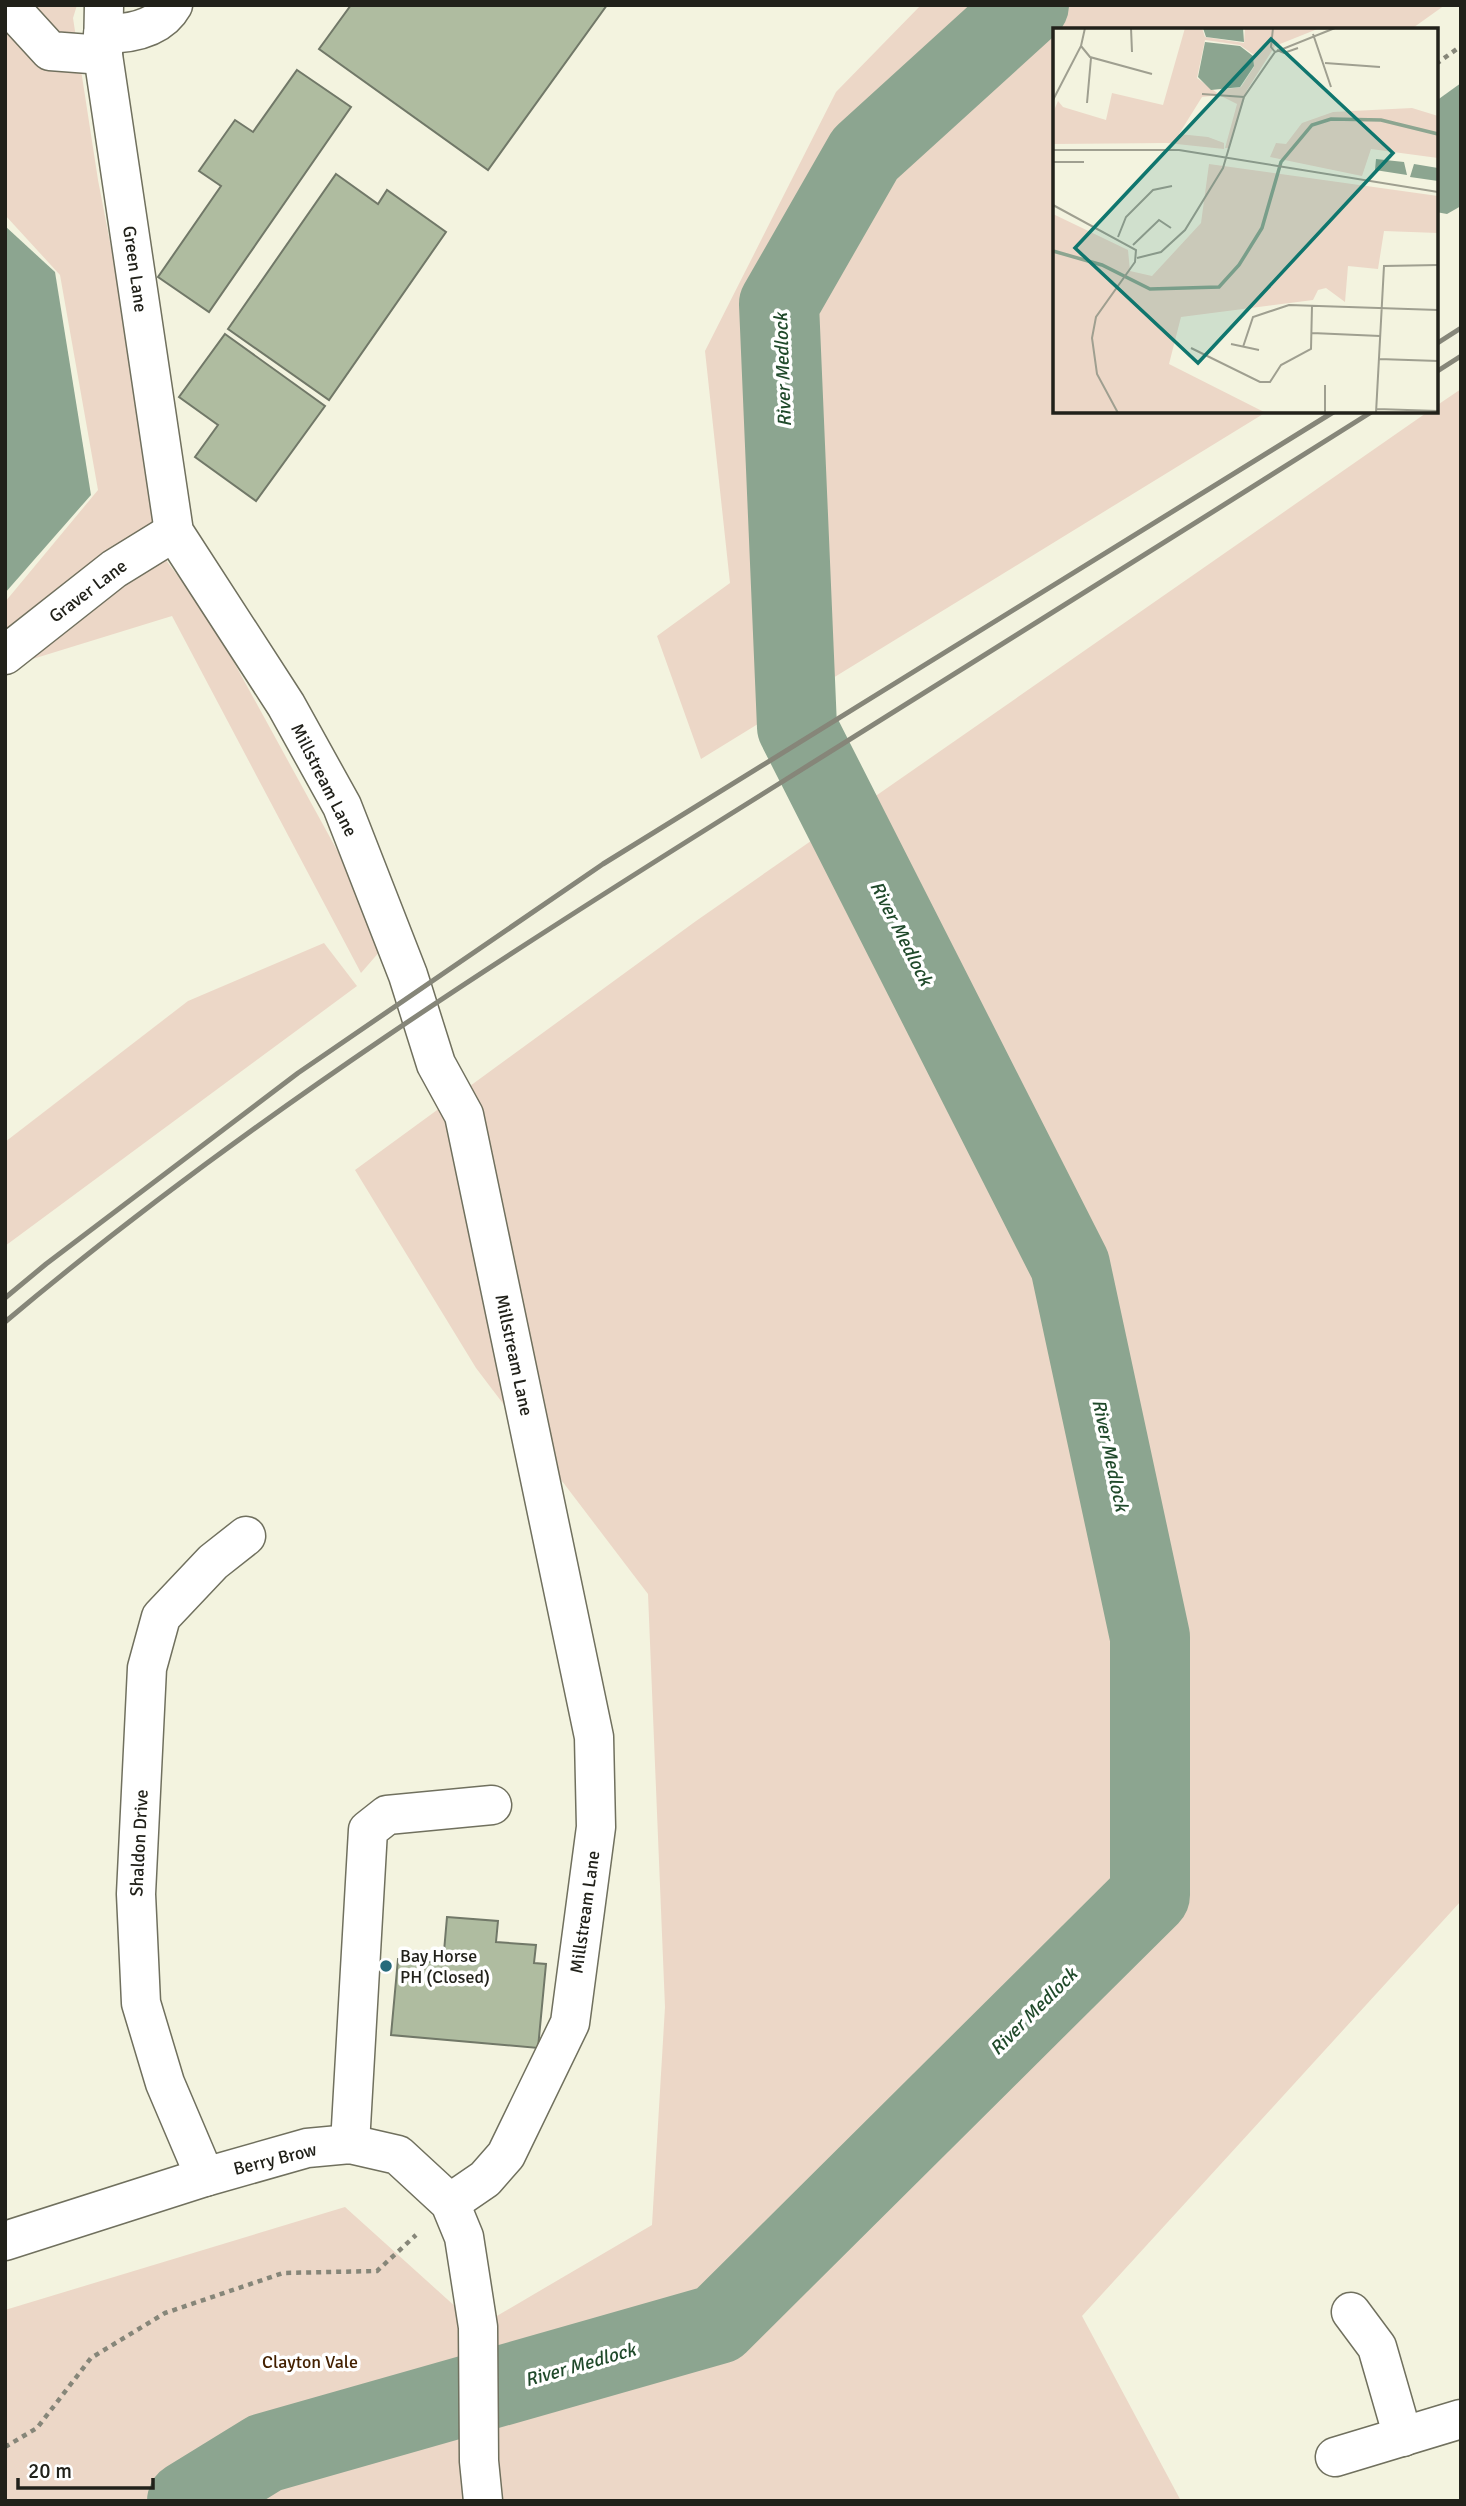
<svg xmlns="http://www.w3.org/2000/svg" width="1466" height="2506" font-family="Signika,sans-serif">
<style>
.green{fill:#ecd7c7}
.water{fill:#8ca590}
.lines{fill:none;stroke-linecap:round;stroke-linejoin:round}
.river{stroke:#8ca590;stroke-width:80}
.building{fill:#afbca0;stroke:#717868;stroke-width:2}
.minor-casing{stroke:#70705e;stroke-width:41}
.path{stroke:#868679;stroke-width:4.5;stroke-dasharray:5 5;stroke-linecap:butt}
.minor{stroke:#fff;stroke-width:38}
.rail{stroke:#868679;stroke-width:5}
.poi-dot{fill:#266a7b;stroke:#fff;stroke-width:2.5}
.labels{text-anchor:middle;stroke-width:7;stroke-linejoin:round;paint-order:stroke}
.street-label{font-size:18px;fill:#21211a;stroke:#fff}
.poi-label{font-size:18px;fill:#21211a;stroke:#fff;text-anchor:start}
.park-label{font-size:18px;fill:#432000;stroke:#fff}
.water-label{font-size:19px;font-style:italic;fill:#204a2b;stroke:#fff}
.inset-river{fill:none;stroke:#8ca590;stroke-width:3.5}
.inset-road{fill:none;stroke:#9f9f90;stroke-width:2}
.view{fill:#0f766e;fill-opacity:0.15;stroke:#0f766e;stroke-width:3.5}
.inset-edge{fill:none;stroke:#21211a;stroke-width:3.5}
</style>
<rect width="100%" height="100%" fill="#f3f3df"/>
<g class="green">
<path d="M 5,5 L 77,5 L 73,18 L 98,180 L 154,471 L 152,542 L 208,615 L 349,872 L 381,950 L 361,973 L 172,616 L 26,661 L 5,649 L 5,602 L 98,490 L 60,275 L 5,215 Z"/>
<path d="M 921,5 L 1445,5 L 1410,30 L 1055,30 L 1055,411 L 1268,411 L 701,759 L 657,636 L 730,583 L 705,351 L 836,92 Z"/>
<path d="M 1461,389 L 1461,1901 L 1082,2316 L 1181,2501 L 5,2501 L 5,2310 L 345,2207 L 478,2327 L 652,2225 L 665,2007 L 648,1594 L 476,1368 L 355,1170 L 696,921 L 1429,411 L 1436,411 L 1436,406 Z"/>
<path d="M 324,943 L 357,986 L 5,1246 L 5,1142 L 188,1001 Z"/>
</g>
<g class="water">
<path d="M 1461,83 L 1461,206 L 1447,214 L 1436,212 L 1436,101 Z"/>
<path d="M 5,226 L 55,272 L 91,495 L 5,593 Z"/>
</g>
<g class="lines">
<path class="river" d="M 187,2501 L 265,2453 L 718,2324 L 1150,1895 L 1150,1637 L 1070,1265 L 797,727 L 779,304 L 865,154 L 1029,5"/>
</g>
<g class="building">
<path d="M 351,5 L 607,5 L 488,170 L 319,49 Z"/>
<path d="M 297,70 L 351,107 L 209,312 L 158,277 L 221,186 L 199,171 L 235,120 L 253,132 Z"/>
<path d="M 336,174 L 378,204 L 387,190 L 446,232 L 329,400 L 228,329 Z"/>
<path d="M 225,334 L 325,406 L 256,501 L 195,457 L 218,425 L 179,397 Z"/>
<path d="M 447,1917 L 498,1921 L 496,1942 L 536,1945 L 534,1963 L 546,1964 L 538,2048 L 391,2035 L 398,1959 L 443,1963 Z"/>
</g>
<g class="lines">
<defs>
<g id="minor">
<path d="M 8,5 L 50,51 L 103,55"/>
<path d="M 104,5 L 103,55 L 174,532 L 286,705 L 342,806 L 408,975 L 436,1064 L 464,1115 L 594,1737 L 596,1827 L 570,2023 L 506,2155 L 485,2179 L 450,2203"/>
<path d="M 103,34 C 128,34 159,30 173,5"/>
<path d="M 5,655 L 114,569 L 174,532"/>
<path d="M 350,2144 L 368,1830 L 387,1815 L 492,1805"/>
<path d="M 205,2177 L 165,2083 L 141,2003 L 136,1894 L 147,1668 L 161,1617 L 213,1562 L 246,1536"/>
<path d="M 5,2241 L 205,2177 L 307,2148 L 350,2144 L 398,2155 L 450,2203 L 464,2237 L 478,2327 L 479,2461 L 483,2501"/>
<path d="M 1351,2312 L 1377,2347 L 1403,2437"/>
<path d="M 1335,2457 L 1461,2419"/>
</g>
</defs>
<use href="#minor" class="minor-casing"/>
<g class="path">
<path d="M 1436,64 L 1461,46"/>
<path d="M 5,2447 L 37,2428 L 91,2358 L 165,2313 L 283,2273 L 377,2271 L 416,2235"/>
</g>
<use href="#minor" class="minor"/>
<g class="rail">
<path d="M 1436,344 L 1461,328"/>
<path d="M 1436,372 L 1461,356"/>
<path d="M 5,1298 L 46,1264 L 298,1073 L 603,864 L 1335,411"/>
<path d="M 5,1322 C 247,1118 517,947 785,780 C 982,658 1177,534 1373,411"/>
</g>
</g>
<circle class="poi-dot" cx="386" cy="1966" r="7"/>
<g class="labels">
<g class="street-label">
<text transform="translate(135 269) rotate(82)" y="6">Green Lane</text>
<text transform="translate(88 591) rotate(-37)" y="6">Graver Lane</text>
<text transform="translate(324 780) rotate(63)" y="6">Millstream Lane</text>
<text transform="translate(514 1355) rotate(78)" y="6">Millstream Lane</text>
<text transform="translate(139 1843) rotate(-87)" y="6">Shaldon Drive</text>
<text transform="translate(585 1912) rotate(-82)" y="6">Millstream Lane</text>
<text transform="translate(275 2159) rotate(-14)" y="6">Berry Brow</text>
</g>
<g class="poi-label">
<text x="400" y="1962">Bay Horse<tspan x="400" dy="21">PH (Closed)</tspan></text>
</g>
<g class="park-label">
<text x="310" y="2368">Clayton Vale</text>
</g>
<g class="water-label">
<text transform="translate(782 370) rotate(-92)" y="7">River Medlock</text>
<text transform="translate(902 933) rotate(63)" y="7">River Medlock</text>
<text transform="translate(1111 1455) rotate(78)" y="7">River Medlock</text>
<text transform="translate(1033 2011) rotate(-45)" y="7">River Medlock</text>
<text transform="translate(580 2364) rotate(-16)" y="7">River Medlock</text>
</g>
</g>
<g transform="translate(1053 28)">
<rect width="385" height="385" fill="#f3f3df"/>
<path d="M 132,0 L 149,0 L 152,9 L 191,15 L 192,0 L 267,0 L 222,18 L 194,62 L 176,120 L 172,120 L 184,76 L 168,68 L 167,62 L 188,59 L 201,39 L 201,27 L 187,17 L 152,12 L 144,50 L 167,67 L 149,69 L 126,106 L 155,109 L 171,115 L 171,121 L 114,115 L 0,116 L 0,85 L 5,73 L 10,79 L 53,92 L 59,65 L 110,77 ZM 359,80 L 385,88 L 385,130 L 318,121 L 309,148 L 217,129 L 223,115 L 233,116 L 249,95 L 280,84 ZM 156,136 L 385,168 L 385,205 L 331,203 L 325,241 L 295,238 L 292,274 L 273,260 L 265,262 L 260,272 L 128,289 L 116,336 L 213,385 L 0,385 L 0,186 L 75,222 L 77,243 L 99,248 L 148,195 Z" fill="#ecd7c7"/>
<path d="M 150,0 L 190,0 L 191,14 L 153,9 ZM 152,14 L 187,18 L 200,28 L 201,38 L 187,59 L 158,62 L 145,49 ZM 323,131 L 351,134 L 354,147 L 322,142 ZM 361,136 L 385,140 L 385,153 L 357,149 Z" fill="#8ca590"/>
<path class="inset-river" d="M 0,223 L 49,237 L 97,261 L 166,259 L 186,237 L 209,200 L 228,134 L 259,97 L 278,91 L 328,92 L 385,106"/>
<path class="inset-road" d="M 78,0 L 79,24M 220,0 L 218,19 L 222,24M 260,6 L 278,59M 28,18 L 37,29 L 99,46M 224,22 L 231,25 L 245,20M 272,35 L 327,39M 149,66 L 191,69M 0,72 L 28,18 L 32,0M 34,75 L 38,30M 0,122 L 126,122 L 385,164M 0,134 L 31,134M 0,177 L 83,222 L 82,234 L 43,289 L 39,310 L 44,346 L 65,385M 65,209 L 73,189 L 100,162 L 119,158M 80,217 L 106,192 L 118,200M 84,230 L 108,224 L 132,202 L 170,140 L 191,69 L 222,24 L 282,0M 259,305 L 327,308M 178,316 L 206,322M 190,319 L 200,289 L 236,277 L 385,282M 138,320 L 207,354 L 217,354 L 228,337 L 258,321 L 259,278M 326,331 L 385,333M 324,381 L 385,383M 272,385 L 272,357M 323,385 L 331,238 L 385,237"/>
<path class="view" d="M 218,11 L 340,125 L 145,335 L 22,220 Z"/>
<rect width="385" height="385" class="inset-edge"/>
</g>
<rect width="1466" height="2506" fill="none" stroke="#21211a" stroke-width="14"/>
<path d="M18 2478v10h135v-10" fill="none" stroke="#21211a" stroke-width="3.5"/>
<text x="28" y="2478" font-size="21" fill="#21211a" stroke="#ffffff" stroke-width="5" paint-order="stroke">20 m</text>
</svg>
